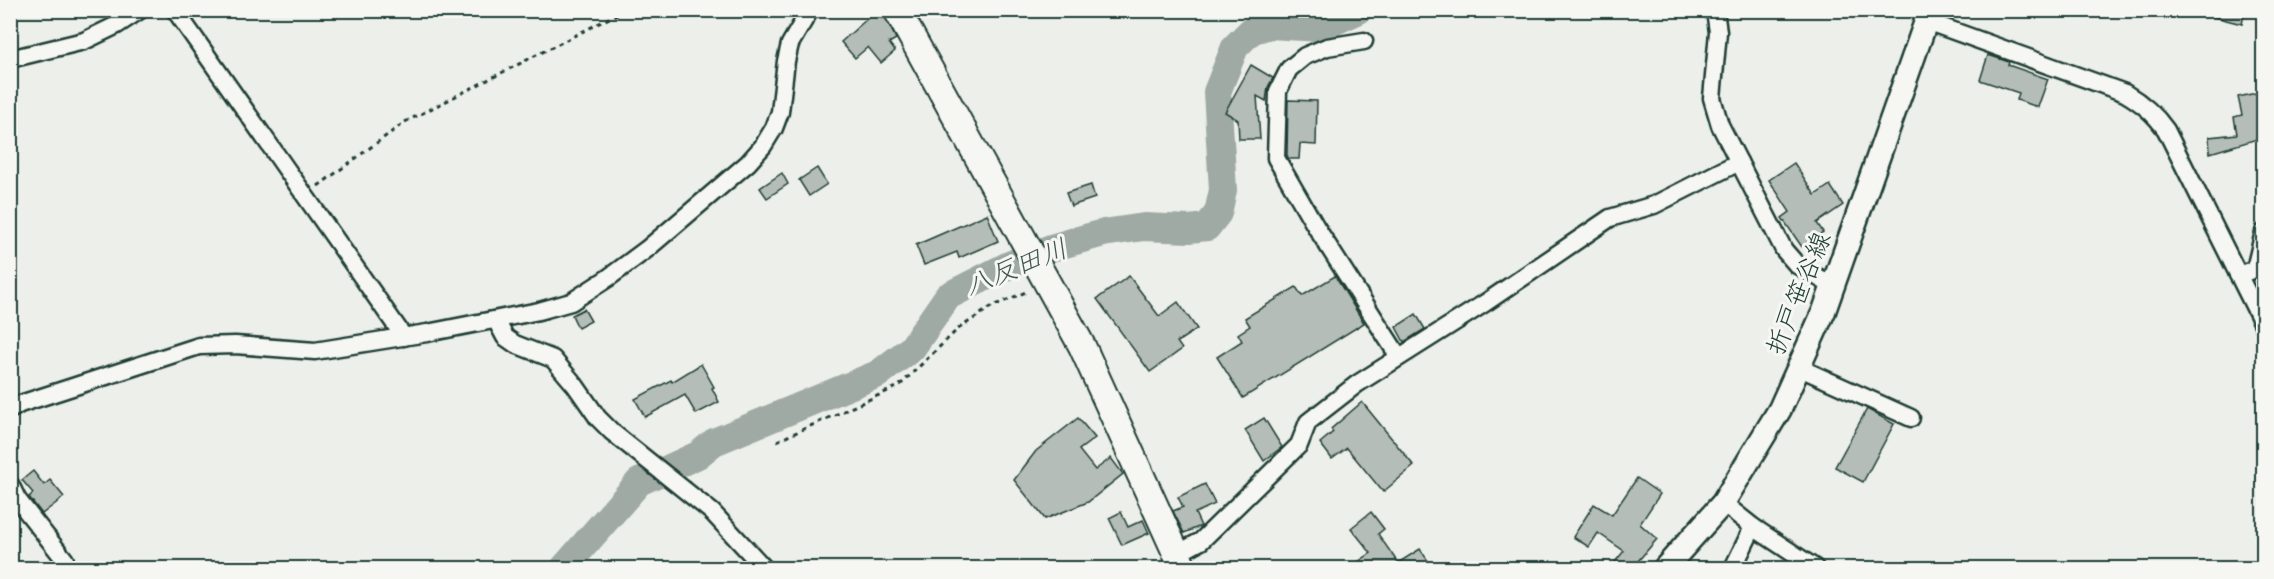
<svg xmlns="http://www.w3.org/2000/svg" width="2274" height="579" font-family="Caveat,'Klee One',sans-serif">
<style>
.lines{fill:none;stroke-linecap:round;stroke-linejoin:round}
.river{stroke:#9faaa4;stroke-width:28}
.building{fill:#b4bdb8;stroke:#1f3d34;stroke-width:1.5}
.street-casing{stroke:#1f3d34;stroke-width:21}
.secondary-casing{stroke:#1f3d34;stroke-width:27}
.primary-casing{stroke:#1f3d34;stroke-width:30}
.path{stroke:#1f3d34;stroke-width:3;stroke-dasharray:4.5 4.5;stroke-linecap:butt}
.street{stroke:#f6f6f2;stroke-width:16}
.secondary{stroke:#f6f6f2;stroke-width:22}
.primary{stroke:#f6f6f2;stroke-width:26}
.labels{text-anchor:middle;stroke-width:6;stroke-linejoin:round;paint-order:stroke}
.street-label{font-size:26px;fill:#1f3d34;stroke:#f6f6f2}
.water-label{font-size:27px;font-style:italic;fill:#3f5850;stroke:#f6f6f2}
</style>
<rect width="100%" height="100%" fill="#edefea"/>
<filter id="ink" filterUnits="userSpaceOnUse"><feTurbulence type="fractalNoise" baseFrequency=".0167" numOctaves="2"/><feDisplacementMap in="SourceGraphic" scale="12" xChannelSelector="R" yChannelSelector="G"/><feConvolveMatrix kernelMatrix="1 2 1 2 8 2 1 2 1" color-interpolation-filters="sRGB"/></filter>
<g filter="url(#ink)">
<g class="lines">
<path class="river" d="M 564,568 L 639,482 L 698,455 L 714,442 L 878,374 L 912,348 L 948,296 L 1009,265 L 1051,248 L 1103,233 L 1144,227 L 1189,229 L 1207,227 L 1218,213 L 1223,190 L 1217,92 L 1235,47 L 1251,31 L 1270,25 L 1320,28 L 1359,10"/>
</g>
<g class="building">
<path d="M 877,10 L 882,10 L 896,39 L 889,43 L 895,51 L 881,63 L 868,47 L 855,58 L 841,42 Z"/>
<path d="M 2206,10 L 2245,10 L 2242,24 L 2206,15 Z"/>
<path d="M 1988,55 L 2009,62 L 2008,65 L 2048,79 L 2038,107 L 2017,100 L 2019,93 L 1980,80 Z"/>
<path d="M 1251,65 L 1273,78 L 1268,87 L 1266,101 L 1257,96 L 1260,139 L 1239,139 L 1238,120 L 1225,112 Z"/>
<path d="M 2261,92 L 2264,104 L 2264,137 L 2210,153 L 2209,137 L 2237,134 L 2234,117 L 2242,115 L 2238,97 Z"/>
<path d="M 1288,100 L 1317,101 L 1316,145 L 1300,144 L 1299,159 L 1289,159 L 1287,155 Z"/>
<path d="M 1794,163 L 1815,195 L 1830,185 L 1843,205 L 1817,223 L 1823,232 L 1802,247 L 1782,218 L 1790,212 L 1769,180 Z"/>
<path d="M 817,168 L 827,184 L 809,196 L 799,180 Z"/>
<path d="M 782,173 L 788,184 L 767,198 L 760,188 Z"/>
<path d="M 1091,185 L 1095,198 L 1071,206 L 1066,193 Z"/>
<path d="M 987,214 L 998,241 L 959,258 L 957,252 L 924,265 L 916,245 Z"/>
<path d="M 1129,276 L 1159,316 L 1178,302 L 1197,329 L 1177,342 L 1182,349 L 1150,372 L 1097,299 Z"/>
<path d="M 1335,276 L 1364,323 L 1243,398 L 1217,357 L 1242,341 L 1238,334 L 1250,326 L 1245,318 L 1296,287 L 1302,296 Z"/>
<path d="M 584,309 L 591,321 L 578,328 L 572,315 Z"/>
<path d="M 1416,314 L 1425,329 L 1404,342 L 1396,327 Z"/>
<path d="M 701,364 L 714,387 L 712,388 L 719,402 L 696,414 L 685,395 L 645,417 L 635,399 L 671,380 L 672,382 Z"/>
<path d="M 1362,402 L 1414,466 L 1383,492 L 1347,448 L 1332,459 L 1320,443 L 1333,432 L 1331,429 Z"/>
<path d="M 1867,409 L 1894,424 L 1863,482 L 1835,467 Z"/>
<path d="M 1078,418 L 1095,438 L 1079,450 L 1095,470 L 1111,458 L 1123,474 L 1088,502 L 1045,519 L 1014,480 L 1036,451 Z"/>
<path d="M 1264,418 L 1282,447 L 1264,461 L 1245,430 Z"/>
<path d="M 33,471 L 44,485 L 50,480 L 64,497 L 42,514 L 29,497 L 33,493 L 22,480 Z"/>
<path d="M 1637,478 L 1660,494 L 1640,524 L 1657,539 L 1632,568 L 1610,568 L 1624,551 L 1598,533 L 1589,547 L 1573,537 L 1594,504 L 1612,515 Z"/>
<path d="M 1205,484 L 1215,504 L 1195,513 L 1201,526 L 1184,533 L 1173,511 L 1183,507 L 1178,497 Z"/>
<path d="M 1121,512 L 1128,527 L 1143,520 L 1149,533 L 1122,545 L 1109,518 Z"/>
<path d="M 1371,512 L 1384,529 L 1378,534 L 1398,563 L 1420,549 L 1433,568 L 1349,568 L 1371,553 L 1351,528 Z"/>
</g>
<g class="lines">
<defs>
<g id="street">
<path d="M 175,10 L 404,337"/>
<path d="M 1715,10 L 1718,32 L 1712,98 L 1720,125 L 1784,250 L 1797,265 L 1833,286"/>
<path d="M 1926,21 L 2125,93 C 2142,103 2154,113 2166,130 L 2264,326"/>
<path d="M 1364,41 L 1327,47 L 1305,56 L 1289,69 L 1278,91 L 1276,158 L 1316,227 L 1399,357"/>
<path d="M 10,59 L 84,41 L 117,25 L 140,10"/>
<path d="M 2238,275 L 2255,269 L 2264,232"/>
<path d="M 496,320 L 505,337 L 515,344 L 553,359 L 575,385 L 598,418 L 612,432 L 712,512 L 764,568"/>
<path d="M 1800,368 L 1911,418"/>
<path d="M 10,410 L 20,404 L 199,346 L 235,345 L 315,351 L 427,333 L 539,311 L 571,302 L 608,278 L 647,249 L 748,163 L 763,146 L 774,128 L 780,112 L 786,61 L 790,44 L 810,10"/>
<path d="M 10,484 L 17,499 L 65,560 L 59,568"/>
<path d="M 1723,503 L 1753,527 L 1815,568"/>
<path d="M 1175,555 L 1201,541 L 1299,445 L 1308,422 L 1357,384 L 1485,303 L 1610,218 L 1654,205 L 1739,162"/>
<path d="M 1733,568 L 1753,527"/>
</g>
<path id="secondary" d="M 1665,568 L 1723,503 L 1780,409 L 1824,311 L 1930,10"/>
<path id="primary" d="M 897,10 L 1082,346 L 1183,568"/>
</defs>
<use href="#street" class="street-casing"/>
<use href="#secondary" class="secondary-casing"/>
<use href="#primary" class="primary-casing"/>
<g class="path">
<path d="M 318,186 L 405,122 L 625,10"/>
<path d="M 777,441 L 899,386 L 958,329 L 991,307 L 1028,291"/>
</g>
<use href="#street" class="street"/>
<use href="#secondary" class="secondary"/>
<use href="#primary" class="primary"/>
</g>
</g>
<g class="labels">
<g class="street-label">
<text transform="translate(1798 293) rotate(-68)" y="9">折戸笹谷線</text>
</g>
<g class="water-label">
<text transform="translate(1016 267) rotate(-22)" y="9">八反田川</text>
</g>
</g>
<rect width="2274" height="579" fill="none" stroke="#f6f6f2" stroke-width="36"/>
<rect x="18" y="18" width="2238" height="543" fill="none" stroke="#1f3d34" stroke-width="2" filter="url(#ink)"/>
</svg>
